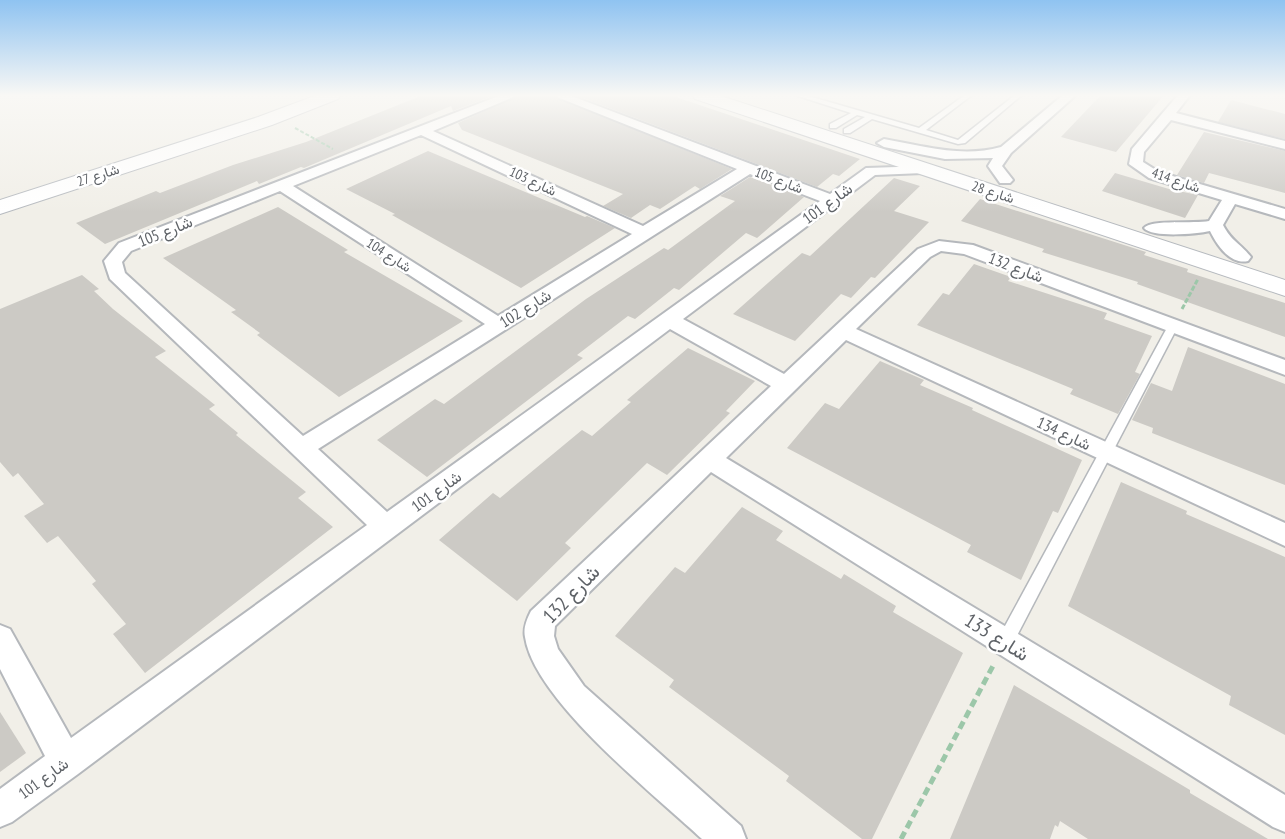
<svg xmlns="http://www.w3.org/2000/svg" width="1285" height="839" font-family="'PT Sans Narrow',Vazirmatn,sans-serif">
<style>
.building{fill:#cccac5}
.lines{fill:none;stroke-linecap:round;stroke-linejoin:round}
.lane-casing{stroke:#b5b8bc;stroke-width:3}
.street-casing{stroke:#b5b8bc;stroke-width:4}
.secondary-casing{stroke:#b6babf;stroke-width:2}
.path-far2{stroke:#9cc7a9;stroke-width:2;stroke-dasharray:4 2;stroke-linecap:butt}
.path-far1{stroke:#9cc7a9;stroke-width:3;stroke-dasharray:5 2;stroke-linecap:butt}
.path{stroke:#9cc7a9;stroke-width:5;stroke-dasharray:8 4.5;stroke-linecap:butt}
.lane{fill:#fff;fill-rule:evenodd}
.street{fill:#fff;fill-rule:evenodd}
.secondary{fill:#fff;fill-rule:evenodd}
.labels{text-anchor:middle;stroke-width:5;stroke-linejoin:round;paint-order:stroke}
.far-street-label{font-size:14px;fill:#5f6368;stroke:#fff}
.street-label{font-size:16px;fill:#5f6368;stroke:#fff}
.near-street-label{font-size:20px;fill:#5f6368;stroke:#fff}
</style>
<rect width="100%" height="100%" fill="#f1efe8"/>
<g class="building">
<path d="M 423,95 L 495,95 L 453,111 L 451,106 L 304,168 L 301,167 L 259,184 L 257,181 L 105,244 L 76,223 L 156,191 L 160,193 L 233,165 L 306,142 Z"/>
<path d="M 520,95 L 550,95 L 732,169 L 700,189 L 695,186 L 660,209 L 650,205 L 631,218 L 603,206 L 623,194 L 462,130 L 458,123 Z"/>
<path d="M 575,95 L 670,95 L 860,159 L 839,176 L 833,174 L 817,187 Z"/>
<path d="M 1101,95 L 1164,95 L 1116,152 L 1061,137 Z"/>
<path d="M 1231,100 L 1285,114 L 1285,139 L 1218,122 Z"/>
<path d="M 1204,132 L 1285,151 L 1285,193 L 1209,173 L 1204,183 L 1177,175 Z"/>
<path d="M 428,151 L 585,217 L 587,216 L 615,228 L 521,288 L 392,215 L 395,214 L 346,189 Z"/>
<path d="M 1115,173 L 1169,189 L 1198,195 L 1185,218 L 1102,191 Z"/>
<path d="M 750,177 L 804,197 L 757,238 L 746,233 L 679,290 L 674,288 L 635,319 L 628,316 L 577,355 L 583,358 L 427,477 L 377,440 L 435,399 L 444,404 L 586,299 L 664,248 L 668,250 L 735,201 L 720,196 Z"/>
<path d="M 894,178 L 920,186 L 894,211 L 929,222 L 875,278 L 871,277 L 851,298 L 841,294 L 795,341 L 733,314 L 802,253 L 810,256 Z"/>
<path d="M 980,199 L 1146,252 L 1144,255 L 1188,269 L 1187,272 L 1285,303 L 1285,337 L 1137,284 L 1138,282 L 1042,252 L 1044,249 L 961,221 Z"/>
<path d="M 278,207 L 348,250 L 344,252 L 463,321 L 339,397 L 257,335 L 260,333 L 231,312 L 236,310 L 163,258 Z"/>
<path d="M 974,264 L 1011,277 L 1008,281 L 1107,313 L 1104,319 L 1152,336 L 1135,372 L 1140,374 L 1118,414 L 1070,394 L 1073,389 L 917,325 L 943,293 L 949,295 Z"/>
<path d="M 82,275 L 99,289 L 94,291 L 113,309 L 166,351 L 155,357 L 215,405 L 209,409 L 238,433 L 236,435 L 306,492 L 298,498 L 333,527 L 145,673 L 113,634 L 126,624 L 92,584 L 96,581 L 58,536 L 47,543 L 24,516 L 44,504 L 18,473 L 13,477 L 0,462 L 0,309 Z"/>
<path d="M 1188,347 L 1285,384 L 1285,485 L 1152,433 L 1153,428 L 1132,420 L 1151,383 L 1172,391 Z"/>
<path d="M 688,348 L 755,381 L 726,411 L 730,413 L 667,475 L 647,463 L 565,543 L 571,548 L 517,601 L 439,540 L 493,493 L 500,498 L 582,430 L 592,436 L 631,402 L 627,400 Z"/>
<path d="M 880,361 L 924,380 L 920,385 L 973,408 L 972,410 L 1082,460 L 1058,513 L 1053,511 L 1021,580 L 967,552 L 971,545 L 787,448 L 825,403 L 839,409 Z"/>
<path d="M 1121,482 L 1187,511 L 1186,514 L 1285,557 L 1285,735 L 1229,705 L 1231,696 L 1068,606 Z"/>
<path d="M 742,507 L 783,531 L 776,540 L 841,579 L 844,574 L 896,606 L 893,612 L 963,653 L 872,839 L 862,839 L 786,781 L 789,776 L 669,687 L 674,680 L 615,636 L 675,567 L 685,573 Z"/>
<path d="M 1014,685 L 1190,790 L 1190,793 L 1268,839 L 1088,839 L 1060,821 L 1058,827 L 1055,825 L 1050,839 L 950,839 Z"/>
<path d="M 0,712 L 26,753 L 0,772 Z"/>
</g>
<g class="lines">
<defs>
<g id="lane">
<path d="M 795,95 L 805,95 L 919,128 L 965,95 L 972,95 L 926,130 L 958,140 L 1015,95 L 1022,95 L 965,143 L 958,144 L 872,119 L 850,133 L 844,133 L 844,129 L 865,117 L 857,115 L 836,128 L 830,128 L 830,124 L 851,113 Z"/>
<path d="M 1173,323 L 1178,326 L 1011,647 L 1005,649 L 999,647 L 997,642 L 999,637 L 1168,326 Z"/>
</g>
<g id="street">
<path d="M 501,95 L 518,95 L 433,131 L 643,226 L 737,169 L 552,95 L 569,95 L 830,194 L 866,168 L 928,166 L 930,169 L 928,172 L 923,173 L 875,175 L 683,319 L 784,374 L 918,249 L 939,241 L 973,245 L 1285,360 L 1285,375 L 964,254 L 941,251 L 930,257 L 856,329 L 1285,523 L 1285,546 L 846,340 L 726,458 L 1285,795 L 1285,832 L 1273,827 L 711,472 L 555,626 L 554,636 L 558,649 L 584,686 L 741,826 L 746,839 L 702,839 C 655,795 534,700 525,637 C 523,628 527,619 531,611 L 771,386 L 670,329 L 78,774 L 12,822 L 0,827 L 0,789 L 45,756 L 0,669 L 0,625 L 10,629 L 71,738 L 367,525 L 110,279 L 104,261 L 119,243 ZM 421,135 L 632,234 L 498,316 L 293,186 ZM 750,174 L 820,201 L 387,512 L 318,449 ZM 280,191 L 485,324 L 303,436 L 125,273 L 122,262 L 131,251 Z"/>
<path d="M 1063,95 L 1076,95 L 1011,153 L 1002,166 L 1013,180 L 1010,183 L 1000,183 L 988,166 L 993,158 L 945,159 L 884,147 L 877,143 L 884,139 C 923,146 962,158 1001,147 Z"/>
<path d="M 1178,95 L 1190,95 L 1176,113 L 1285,141 L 1285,149 L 1171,120 L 1144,152 L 1143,162 L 1159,172 L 1285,209 L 1285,219 L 1235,204 L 1223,225 C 1232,242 1240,243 1251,257 L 1248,261 C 1230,265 1217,245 1210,231 C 1197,234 1152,238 1144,228 C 1151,219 1195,224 1209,221 L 1222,200 L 1149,178 L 1129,164 L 1132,149 Z"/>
</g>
<g id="secondary">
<path d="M 317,95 L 341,95 L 338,99 L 272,125 L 0,214 L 0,200 L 258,117 Z"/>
<path d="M 692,95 L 718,95 L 1285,280 L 1285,296 L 695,99 Z"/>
</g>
</defs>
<use href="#lane" class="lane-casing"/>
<use href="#street" class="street-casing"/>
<use href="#secondary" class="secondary-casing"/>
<path class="path-far2" d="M 295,128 L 333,149"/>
<path class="path-far1" d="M 1182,309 L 1198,279"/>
<path class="path" d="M 901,839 L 994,664"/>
<use href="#lane" class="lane"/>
<use href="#street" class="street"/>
<use href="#secondary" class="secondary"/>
</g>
<linearGradient id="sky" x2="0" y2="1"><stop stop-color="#8fc3f1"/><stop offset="0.45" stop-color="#f9f8f5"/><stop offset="1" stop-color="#f9f8f5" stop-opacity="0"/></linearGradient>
<rect width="1285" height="212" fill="url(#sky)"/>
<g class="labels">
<g class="far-street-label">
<text transform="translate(98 175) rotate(-18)" y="5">شارع 27</text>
<text transform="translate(779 180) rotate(21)" y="5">شارع 105</text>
<text transform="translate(1176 180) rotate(19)" y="5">شارع 414</text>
<text transform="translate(533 181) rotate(25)" y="5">شارع 103</text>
<text transform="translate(993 192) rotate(18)" y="5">شارع 28</text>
<text transform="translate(389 255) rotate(33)" y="5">شارع 104</text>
</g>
<g class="street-label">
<text transform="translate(827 203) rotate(-36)" y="6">شارع 101</text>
<text transform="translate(165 231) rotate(-22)" y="6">شارع 105</text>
<text transform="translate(1016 267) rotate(21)" y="6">شارع 132</text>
<text transform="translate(525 308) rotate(-32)" y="6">شارع 102</text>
<text transform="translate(1064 433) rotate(25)" y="6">شارع 134</text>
<text transform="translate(436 491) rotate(-36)" y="6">شارع 101</text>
<text transform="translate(43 778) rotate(-36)" y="6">شارع 101</text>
</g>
<g class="near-street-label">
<text transform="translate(571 594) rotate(-46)" y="7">شارع 132</text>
<text transform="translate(997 637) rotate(32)" y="7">شارع 133</text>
</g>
</g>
</svg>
